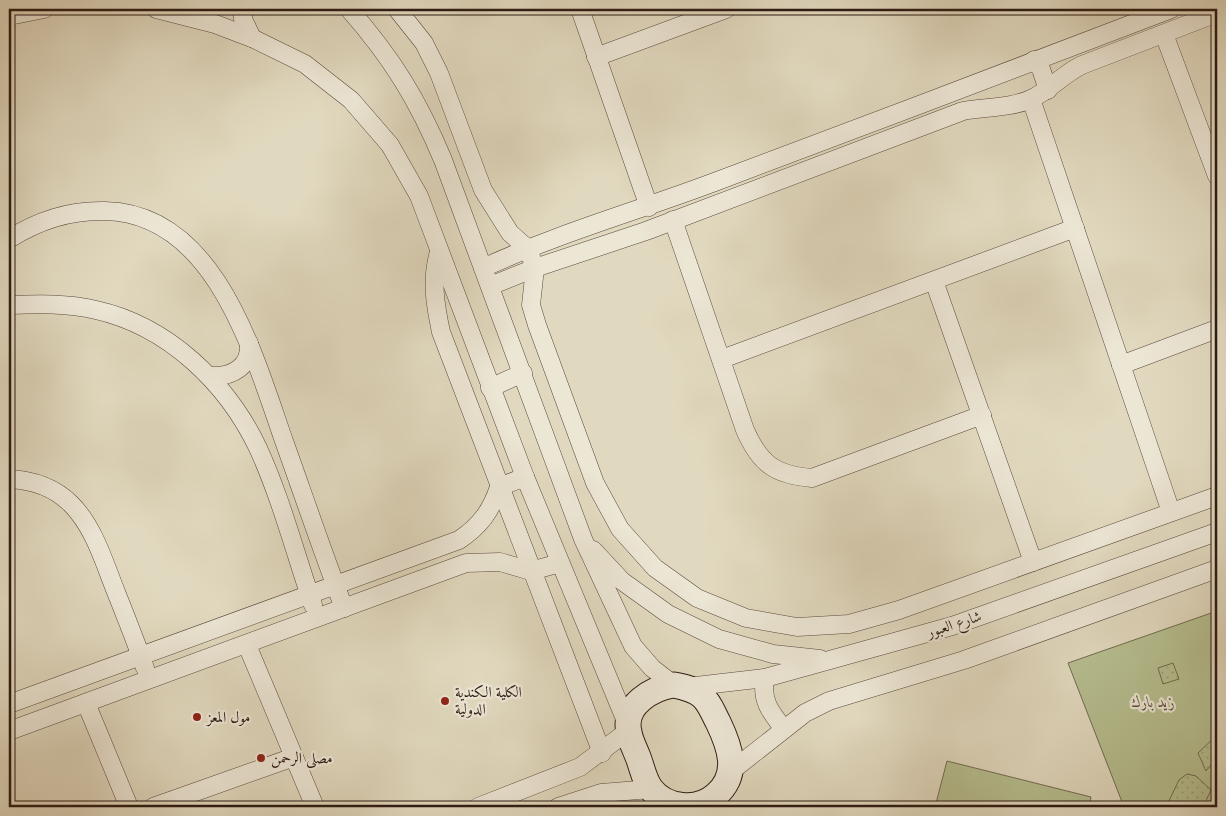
<svg xmlns="http://www.w3.org/2000/svg" width="1226" height="816" font-family="'Libre Caslon Text',Amiri,serif">
<style>
.park{fill:#b6be90;stroke:#726c52}
.garden{fill:url(#garden-dots);stroke:#726c52}
.lines{fill:none;stroke-linecap:round;stroke-linejoin:round}
.street-casing{stroke:#5a4a3e;stroke-width:19}
.secondary-casing{stroke:#2d1b13;stroke-width:27}
.street{stroke:#ece6d5;stroke-width:18}
.secondary{stroke:#ece6d5;stroke-width:25}
.poi-dot{fill:#8f2418;stroke:#ece6d5;stroke-width:2}
.labels{text-anchor:middle;stroke-width:4.5;stroke-linejoin:round;paint-order:stroke}
.street-label{font-size:15px;fill:#2d1b13;stroke:#ece6d5}
.poi-label{font-size:15px;fill:#2d1b13;stroke:#ece6d5;text-anchor:start}
.park-label{font-size:15px;font-style:italic;fill:#564c38;stroke:#ece6d5}
</style>
<defs>
<pattern id="garden-dots" width="8" height="8" patternUnits="userSpaceOnUse" patternTransform="scale(1.25)"><rect width="8" height="8" fill="#b6be90"/><path d="M2 2h.1M6 6h.1" fill="none" stroke="#9da37b" stroke-width="1.8" stroke-linecap="round"/></pattern>
</defs>
<rect width="100%" height="100%" fill="#e1d9bf"/>
<filter id="stains"><feTurbulence type="fractalNoise" baseFrequency=".004" numOctaves="4"/><feColorMatrix values="0 0 0 0 .2 0 0 0 0 .09 0 0 0 0 .02 0 0 0 .5 -.17"/></filter>
<radialGradient id="worn" r=".72"><stop offset=".6" stop-color="#630" stop-opacity="0"/><stop offset="1" stop-color="#630" stop-opacity=".3"/></radialGradient>
<g class="park">
<path d="M 1217,611 L 1217,807 L 1124,807 L 1068,663 Z"/>
<path d="M 947,761 L 1091,797 L 1089,807 L 935,807 Z"/>
</g>
<g class="garden">
<path d="M 1173,663 L 1179,679 L 1163,684 L 1158,668 Z"/>
<path d="M 1217,735 L 1217,758 L 1206,771 L 1198,753 Z"/>
<path d="M 1187,774 L 1196,776 L 1211,790 L 1203,807 L 1166,807 L 1179,780 Z"/>
</g>
<g class="lines">
<defs>
<g id="street">
<path d="M 156,9 L 215,24 L 252,38 L 305,64 L 351,100 L 390,145 L 419,196 L 525,477 L 628,726"/>
<path d="M 243,9 L 243,19 L 252,38"/>
<path d="M 349,9 C 392,58 418,100 443,160 L 583,539 L 633,646 L 652,668 L 674,685"/>
<path d="M 397,9 L 424,43 L 439,73 L 483,190 L 510,233 L 528,249 L 535,268 L 531,305 L 537,325 L 595,483 L 620,529 L 655,568 L 697,598 L 746,618 L 797,627 L 849,624 L 899,610 L 1217,496"/>
<path d="M 580,9 L 649,207"/>
<path d="M 9,16 L 44,9"/>
<path d="M 1164,34 L 1217,176"/>
<path d="M 596,57 L 726,9"/>
<path d="M 1034,60 L 1041,69 L 1048,90"/>
<path d="M 1031,99 L 1171,512"/>
<path d="M 673,220 L 745,430 C 760,464 775,475 812,478 L 982,415"/>
<path d="M 9,239 C 39,220 69,210 105,211 C 216,213 254,356 284,441 C 304,497 323,553 344,608"/>
<path d="M 439,252 C 431,280 435,304 441,332 L 602,753"/>
<path d="M 483,268 C 559,233 641,210 720,180 C 871,124 1020,66 1171,9"/>
<path d="M 934,281 L 1033,562"/>
<path d="M 490,286 L 535,268 L 646,231 L 963,111 C 985,107 1013,108 1033,98 C 1051,89 1063,74 1082,65 L 1217,13"/>
<path d="M 9,305 C 38,304 67,303 96,310 C 168,326 227,383 258,448 C 281,498 295,553 313,605"/>
<path d="M 722,359 L 1075,228"/>
<path d="M 1121,365 L 1217,329"/>
<path d="M 211,376 C 233,377 251,366 249,343"/>
<path d="M 490,388 L 523,373"/>
<path d="M 9,479 C 32,480 54,487 71,504 C 94,527 104,562 116,592 C 126,617 136,642 145,668"/>
<path d="M 593,550 L 622,581 L 668,614 L 719,639 L 773,654 L 820,659"/>
<path d="M 247,645 L 315,807"/>
<path d="M 765,678 C 761,700 770,712 784,729"/>
<path d="M 687,687 L 765,678 L 952,626 L 1217,532"/>
<path d="M 86,703 L 129,807"/>
<path d="M 9,704 L 459,540 C 480,526 491,511 499,487 L 525,477"/>
<path d="M 9,731 L 466,563 L 500,562 L 531,571 L 560,563"/>
<path d="M 730,772 L 805,713 L 829,701 L 964,660 L 1217,569"/>
<path d="M 153,807 L 294,757"/>
<path d="M 478,807 L 580,767 L 628,731"/>
<path d="M 558,807 L 601,793 L 651,789"/>
</g>
<path id="secondary" d="M 674,685 C 684,687 694,689 702,696 C 710,703 713,713 718,722 C 730,747 740,774 716,795 C 697,812 666,808 651,789 C 644,780 642,767 638,757 C 635,749 630,740 629,732 C 622,705 653,688 674,685 Z"/>
</defs>
<use href="#street" class="street-casing"/>
<use href="#secondary" class="secondary-casing"/>
<use href="#street" class="street"/>
<use href="#secondary" class="secondary"/>
</g>
<g class="poi-dot">
<circle cx="445" cy="701" r="5"/>
<circle cx="197" cy="717" r="5"/>
<circle cx="261" cy="758" r="5"/>
</g>
<g class="labels">
<g class="street-label">
<text transform="translate(954 624) rotate(-18)" y="5">شارع العبور</text>
</g>
<g class="poi-label">
<text x="455" y="697">الكلية الكندية<tspan x="455" dy="17">الدولية</tspan></text>
<text x="207" y="722">مول المعز</text>
<text x="271" y="763">مصلى الرحمن</text>
</g>
<g class="park-label">
<text x="1153" y="707">زيد بارك</text>
</g>
</g>
<rect width="1226" height="816" fill="none" stroke="#e1d9bf" stroke-width="30"/>
<rect x="10" y="10" width="1206" height="796" fill="none" stroke="#2d1b13" stroke-width="2.5"/>
<rect x="15" y="15" width="1196" height="786" fill="none" stroke="#2d1b13"/>
<rect width="100%" height="100%" filter="url(#stains)"/>
<rect width="100%" height="100%" fill="url(#worn)"/>
</svg>
